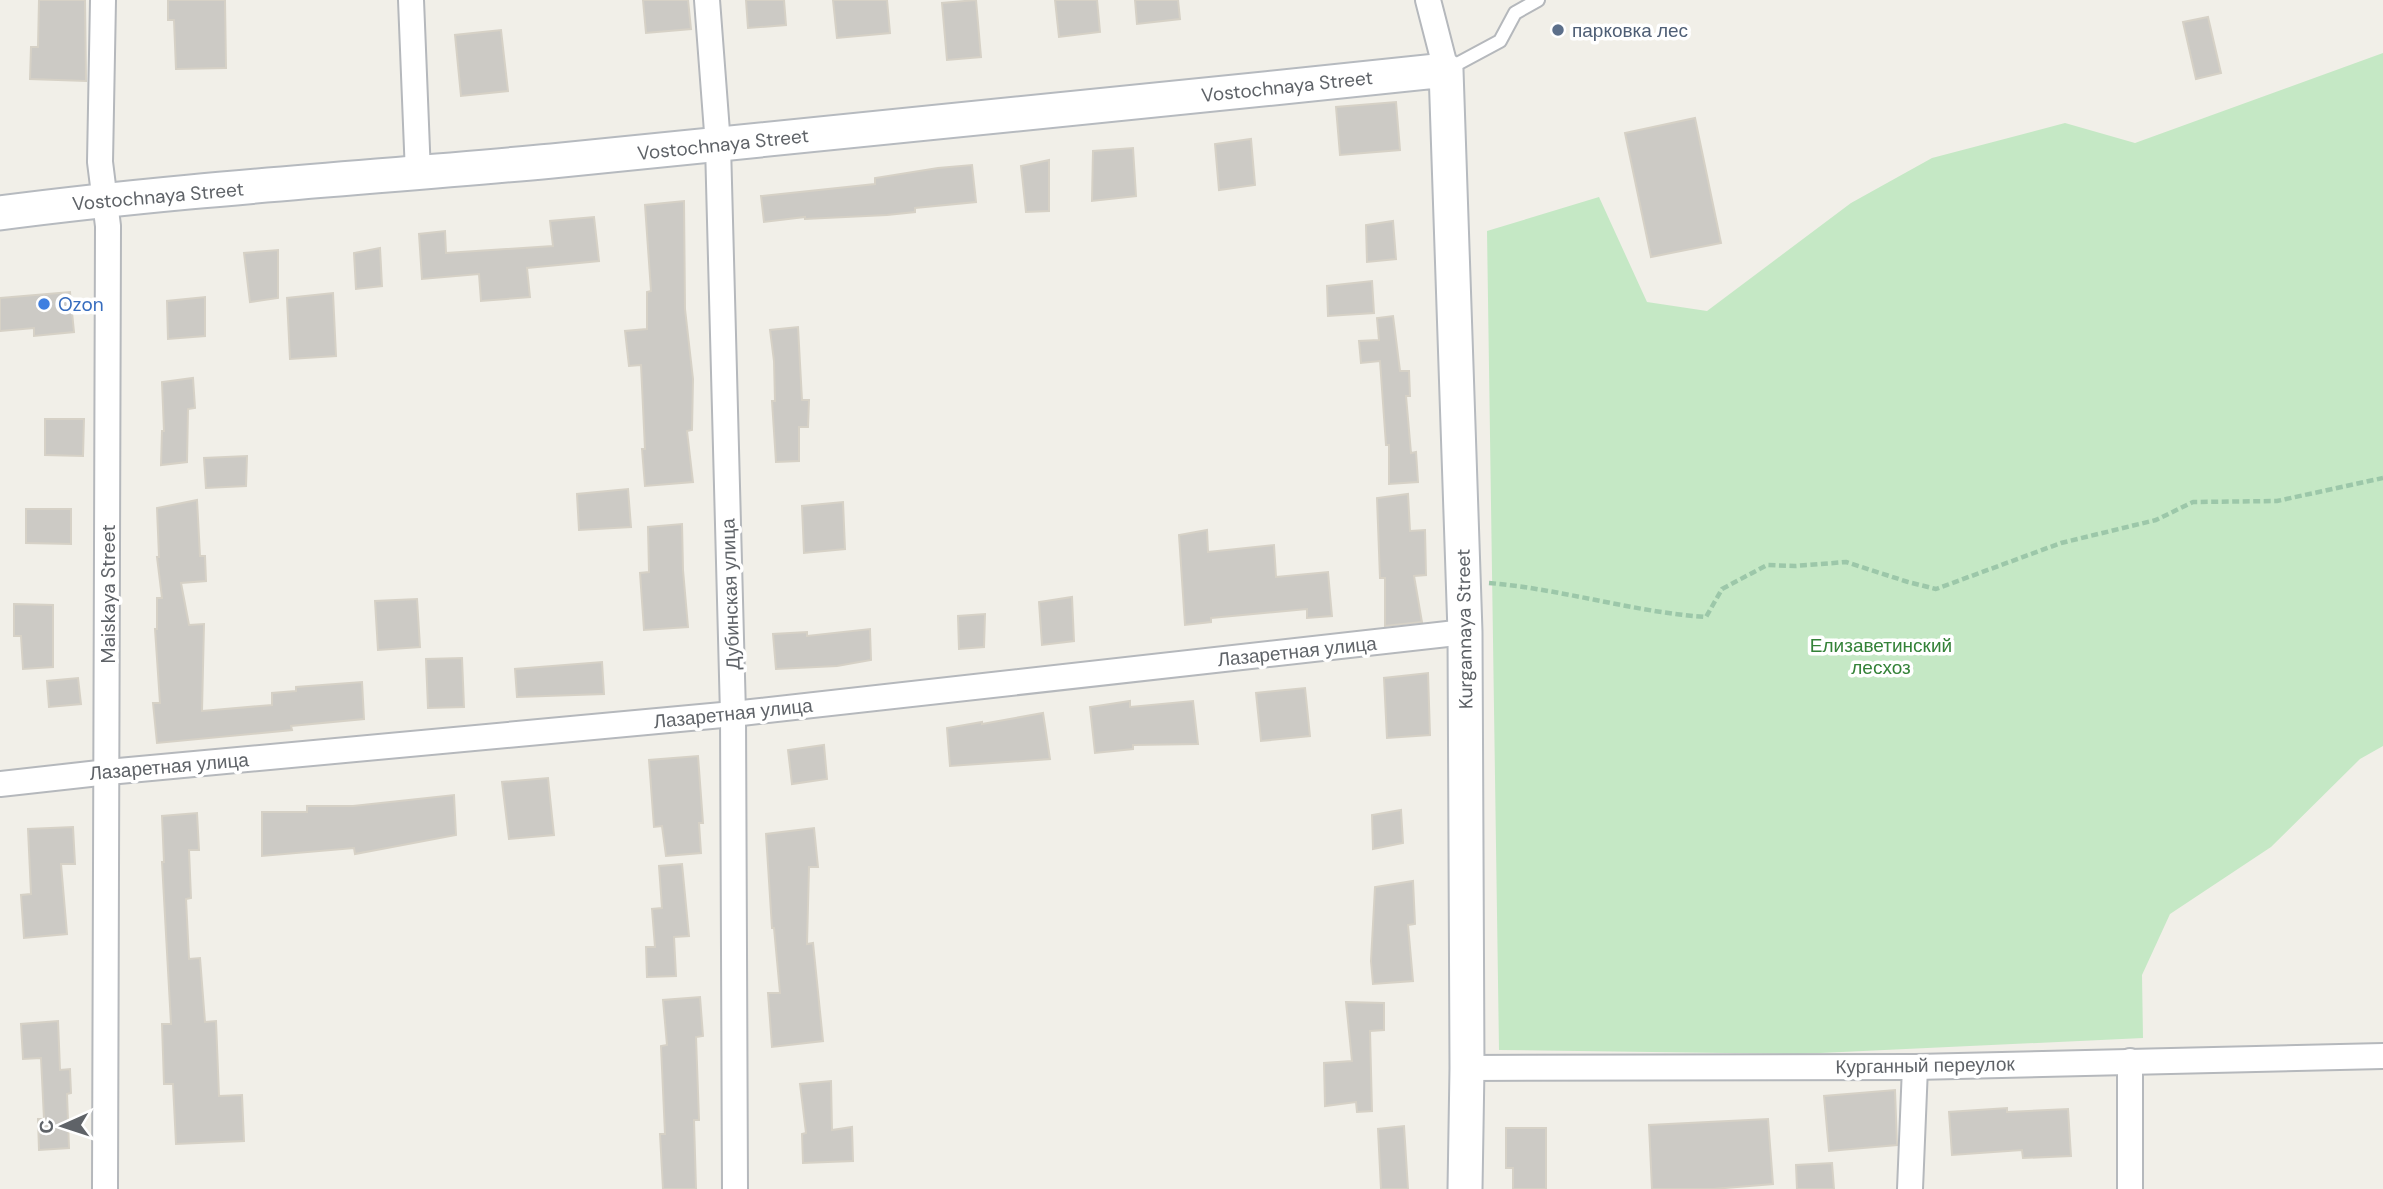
<svg xmlns="http://www.w3.org/2000/svg" width="2383" height="1189" font-family="'DM Sans',sans-serif">
<style>
.green{fill:#c5e8c5}
.building{fill:#cccac5;stroke:#d6d1c6;stroke-width:2}
.lines{fill:none;stroke-linecap:round;stroke-linejoin:round}
.lane-casing{stroke:#b5b8bc;stroke-width:16}
.street-casing{stroke:#b5b8bc;stroke-width:28}
.secondary-casing{stroke:#b6babf;stroke-width:37}
.path{stroke:#9cc7a9;stroke-width:4.5;stroke-dasharray:7 3.5;stroke-linecap:butt}
.lane{stroke:#fff;stroke-width:12}
.street{stroke:#fff;stroke-width:24}
.secondary{stroke:#fff;stroke-width:33}
.service-dot{fill:#5c6f8a;stroke:#fff;stroke-width:2.5}
.shop-dot{fill:#3f7fe0;stroke:#fff;stroke-width:2.5}
.labels{text-anchor:middle;stroke-width:7;stroke-linejoin:round;paint-order:stroke}
.service-label{font-size:19px;fill:#4e5e75;stroke:#fff;text-anchor:start}
.street-label{font-size:19px;fill:#5f6368;stroke:#fff}
.shop-label{font-size:19px;fill:#366cbe;stroke:#fff;text-anchor:start}
.park-label{font-size:19px;fill:#348238;stroke:#fff}
</style>
<rect width="100%" height="100%" fill="#f1efe8"/>
<path class="green" d="M 2383,53 L 2383,746 L 2360,759 L 2271,847 L 2170,914 L 2142,975 L 2143,1038 L 1799,1054 L 1499,1050 L 1487,231 L 1599,197 L 1647,302 L 1707,311 L 1851,203 L 1932,158 L 2065,123 L 2135,143 Z"/>
<g class="building">
<path d="M 39,0 L 85,0 L 86,81 L 30,79 L 31,47 L 38,47 Z"/>
<path d="M 168,0 L 225,0 L 226,68 L 176,69 L 174,20 L 168,20 Z"/>
<path d="M 643,0 L 688,0 L 691,29 L 646,33 Z"/>
<path d="M 746,0 L 784,0 L 786,25 L 748,28 Z"/>
<path d="M 833,0 L 887,0 L 890,33 L 837,38 Z"/>
<path d="M 976,0 L 981,57 L 947,60 L 942,3 Z"/>
<path d="M 1055,0 L 1097,0 L 1100,32 L 1059,37 Z"/>
<path d="M 1135,0 L 1178,0 L 1180,19 L 1137,24 Z"/>
<path d="M 2208,17 L 2221,73 L 2196,79 L 2183,22 Z"/>
<path d="M 501,30 L 508,91 L 461,96 L 455,35 Z"/>
<path d="M 1396,102 L 1400,150 L 1340,155 L 1336,107 Z"/>
<path d="M 1695,118 L 1721,243 L 1651,257 L 1625,133 Z"/>
<path d="M 1251,139 L 1255,185 L 1219,190 L 1215,144 Z"/>
<path d="M 1133,148 L 1136,196 L 1092,201 L 1093,151 Z"/>
<path d="M 1049,160 L 1049,211 L 1026,212 L 1021,166 Z"/>
<path d="M 972,165 L 976,202 L 915,208 L 915,212 L 887,215 L 805,219 L 805,217 L 764,222 L 761,196 L 875,184 L 875,178 L 938,168 Z"/>
<path d="M 684,201 L 685,309 L 693,379 L 692,430 L 687,431 L 693,482 L 645,486 L 642,449 L 645,449 L 641,365 L 629,366 L 625,331 L 647,329 L 647,292 L 651,291 L 645,205 Z"/>
<path d="M 594,217 L 599,261 L 527,268 L 530,297 L 481,301 L 479,274 L 422,279 L 419,234 L 445,231 L 446,253 L 553,246 L 550,221 Z"/>
<path d="M 1393,221 L 1396,259 L 1367,262 L 1366,225 Z"/>
<path d="M 380,248 L 382,286 L 356,289 L 354,253 Z"/>
<path d="M 278,250 L 278,298 L 250,302 L 244,253 Z"/>
<path d="M 1372,281 L 1374,313 L 1328,316 L 1327,286 Z"/>
<path d="M 70,292 L 74,332 L 34,336 L 34,328 L 0,331 L 0,298 Z"/>
<path d="M 333,293 L 336,356 L 290,359 L 287,298 Z"/>
<path d="M 205,297 L 205,336 L 168,339 L 167,301 Z"/>
<path d="M 1393,316 L 1400,371 L 1409,371 L 1410,396 L 1406,396 L 1411,453 L 1416,452 L 1418,482 L 1389,484 L 1389,445 L 1386,445 L 1380,361 L 1361,363 L 1359,341 L 1379,340 L 1377,318 Z"/>
<path d="M 798,327 L 802,400 L 809,400 L 808,427 L 799,427 L 799,461 L 776,462 L 772,401 L 775,401 L 774,361 L 770,330 Z"/>
<path d="M 193,378 L 195,408 L 188,409 L 187,462 L 161,465 L 162,431 L 164,431 L 162,382 Z"/>
<path d="M 45,419 L 84,419 L 83,456 L 45,455 Z"/>
<path d="M 247,456 L 246,486 L 206,488 L 204,458 Z"/>
<path d="M 628,489 L 631,527 L 579,530 L 577,494 Z"/>
<path d="M 1408,494 L 1410,531 L 1425,530 L 1426,575 L 1414,576 L 1422,622 L 1385,626 L 1385,578 L 1380,578 L 1377,498 Z"/>
<path d="M 197,500 L 200,556 L 205,556 L 206,581 L 181,583 L 189,625 L 204,624 L 202,711 L 272,705 L 272,693 L 296,691 L 296,687 L 362,682 L 364,719 L 291,726 L 292,730 L 157,743 L 153,703 L 160,703 L 155,629 L 157,629 L 157,598 L 162,598 L 157,557 L 159,557 L 157,508 Z"/>
<path d="M 843,502 L 845,549 L 804,553 L 802,506 Z"/>
<path d="M 26,509 L 71,509 L 71,544 L 26,543 Z"/>
<path d="M 682,524 L 683,570 L 688,627 L 644,630 L 640,573 L 649,572 L 648,527 Z"/>
<path d="M 1207,530 L 1208,552 L 1274,545 L 1276,577 L 1328,572 L 1332,616 L 1307,618 L 1307,609 L 1211,618 L 1211,622 L 1185,625 L 1179,535 Z"/>
<path d="M 1072,597 L 1074,641 L 1042,645 L 1039,602 Z"/>
<path d="M 417,599 L 420,647 L 378,650 L 375,601 Z"/>
<path d="M 14,604 L 53,605 L 53,667 L 23,669 L 21,636 L 14,636 Z"/>
<path d="M 985,614 L 984,647 L 959,649 L 958,616 Z"/>
<path d="M 870,629 L 871,660 L 837,666 L 776,669 L 773,634 L 807,632 L 807,636 Z"/>
<path d="M 462,658 L 464,707 L 428,708 L 426,659 Z"/>
<path d="M 602,662 L 604,694 L 517,697 L 515,669 Z"/>
<path d="M 1428,673 L 1430,735 L 1387,738 L 1384,678 Z"/>
<path d="M 78,678 L 81,704 L 49,707 L 47,681 Z"/>
<path d="M 1305,688 L 1310,736 L 1261,741 L 1256,693 Z"/>
<path d="M 1130,701 L 1130,707 L 1193,701 L 1198,744 L 1133,745 L 1133,749 L 1095,753 L 1090,707 Z"/>
<path d="M 1043,713 L 1050,759 L 950,766 L 947,728 L 982,722 L 982,724 Z"/>
<path d="M 824,745 L 827,779 L 792,784 L 788,750 Z"/>
<path d="M 698,756 L 703,823 L 699,823 L 701,853 L 666,856 L 662,826 L 654,827 L 649,760 Z"/>
<path d="M 548,778 L 554,835 L 509,839 L 502,782 Z"/>
<path d="M 454,795 L 456,835 L 355,854 L 354,848 L 262,856 L 262,812 L 307,812 L 307,806 L 353,806 Z"/>
<path d="M 1401,810 L 1403,843 L 1373,849 L 1372,815 Z"/>
<path d="M 197,813 L 199,850 L 189,850 L 191,898 L 186,899 L 189,959 L 200,958 L 205,1022 L 216,1021 L 219,1096 L 242,1095 L 244,1141 L 176,1144 L 173,1084 L 164,1084 L 162,1024 L 171,1024 L 162,862 L 164,862 L 162,816 Z"/>
<path d="M 73,827 L 75,864 L 61,864 L 67,934 L 24,938 L 21,895 L 31,894 L 28,829 Z"/>
<path d="M 814,828 L 818,867 L 809,867 L 807,944 L 813,943 L 823,1041 L 772,1047 L 768,993 L 780,993 L 774,928 L 772,928 L 766,834 Z"/>
<path d="M 682,864 L 689,936 L 674,937 L 676,976 L 647,977 L 646,947 L 655,947 L 652,909 L 662,908 L 659,866 Z"/>
<path d="M 1413,881 L 1415,924 L 1408,925 L 1413,981 L 1373,984 L 1371,961 L 1375,887 Z"/>
<path d="M 700,997 L 703,1036 L 696,1037 L 699,1120 L 694,1120 L 696,1189 L 663,1189 L 660,1134 L 665,1134 L 661,1046 L 667,1045 L 663,1000 Z"/>
<path d="M 1346,1002 L 1384,1003 L 1384,1030 L 1370,1031 L 1372,1111 L 1357,1112 L 1356,1102 L 1325,1106 L 1324,1063 L 1352,1061 Z"/>
<path d="M 58,1021 L 60,1070 L 70,1069 L 71,1093 L 67,1094 L 69,1148 L 39,1150 L 38,1119 L 44,1119 L 41,1058 L 23,1059 L 21,1024 Z"/>
<path d="M 831,1081 L 832,1130 L 852,1127 L 853,1161 L 803,1163 L 802,1134 L 806,1133 L 800,1084 Z"/>
<path d="M 1895,1090 L 1897,1145 L 1829,1151 L 1824,1096 Z"/>
<path d="M 2007,1108 L 2007,1112 L 2068,1109 L 2071,1156 L 2023,1158 L 2022,1150 L 1952,1155 L 1949,1112 Z"/>
<path d="M 1768,1119 L 1773,1184 L 1713,1189 L 1652,1189 L 1649,1125 Z"/>
<path d="M 1404,1126 L 1408,1189 L 1381,1189 L 1378,1129 Z"/>
<path d="M 1506,1128 L 1546,1128 L 1546,1189 L 1513,1189 L 1513,1168 L 1506,1168 Z"/>
<path d="M 1832,1163 L 1834,1189 L 1797,1189 L 1796,1165 Z"/>
</g>
<g class="lines">
<defs>
<path id="lane" d="M 1446,70 L 1500,41 L 1515,13 L 1538,0"/>
<g id="street">
<path d="M 103,0 L 100,162 L 108,226 L 105,1189"/>
<path d="M 411,0 L 418,174"/>
<path d="M 707,0 L 718,145 L 733,714 L 735,1189"/>
<path d="M 1428,0 L 1446,70"/>
<path d="M 0,784 L 108,772 L 733,714 L 1465,632"/>
<path d="M 2130,1061 L 2130,1189"/>
<path d="M 1467,1068 L 1915,1067 L 2383,1056"/>
<path d="M 1910,1189 L 1915,1067"/>
</g>
<path id="secondary" d="M 0,213 C 183,189 368,178 552,161 C 850,133 1148,101 1446,70 L 1465,632 L 1467,1068 L 1465,1189"/>
</defs>
<use href="#lane" class="lane-casing"/>
<use href="#street" class="street-casing"/>
<use href="#secondary" class="secondary-casing"/>
<path class="path" d="M 1489,583 C 1562,589 1633,612 1706,617 L 1722,589 L 1767,565 L 1795,566 L 1846,562 L 1908,582 L 1936,589 L 2061,543 L 2156,520 L 2193,502 L 2277,501 L 2383,478"/>
<use href="#lane" class="lane"/>
<use href="#street" class="street"/>
<use href="#secondary" class="secondary"/>
</g>
<circle class="service-dot" cx="1558" cy="30" r="7"/>
<circle class="shop-dot" cx="44" cy="304" r="7"/>
<g class="labels">
<g class="service-label">
<text x="1572" y="37">парковка лес</text>
</g>
<g class="street-label">
<text transform="translate(1287 86) rotate(-6)" y="7">Vostochnaya Street</text>
<text transform="translate(723 144) rotate(-6)" y="7">Vostochnaya Street</text>
<text transform="translate(158 196) rotate(-5)" y="7">Vostochnaya Street</text>
<text transform="translate(108 594) rotate(-90)" y="7">Maiskaya Street</text>
<text transform="translate(730 594) rotate(-92)" y="7">Дубинская улица</text>
<text transform="translate(1464 629) rotate(-91)" y="7">Kurgannaya Street</text>
<text transform="translate(1297 651) rotate(-6)" y="7">Лазаретная улица</text>
<text transform="translate(733 713) rotate(-6)" y="7">Лазаретная улица</text>
<text transform="translate(169 766) rotate(-5)" y="7">Лазаретная улица</text>
<text transform="translate(1925 1065) rotate(-1)" y="7">Курганный переулок</text>
</g>
<g class="shop-label">
<text x="58" y="311">Ozon</text>
</g>
<g class="park-label">
<text x="1881" y="652">Елизаветинский<tspan x="1881" dy="22">лесхоз</tspan></text>
</g>
</g>
<g transform="translate(63 1126) rotate(267)" stroke="#ffffff" stroke-width="5" paint-order="stroke">
<path d="M0-5L12 26L0 18L-12 26Z" fill="#5f6368"/>
<text y="-10" font-size="19" font-weight="bold" text-anchor="middle" fill="#5f6368">С</text>
</g>
</svg>
